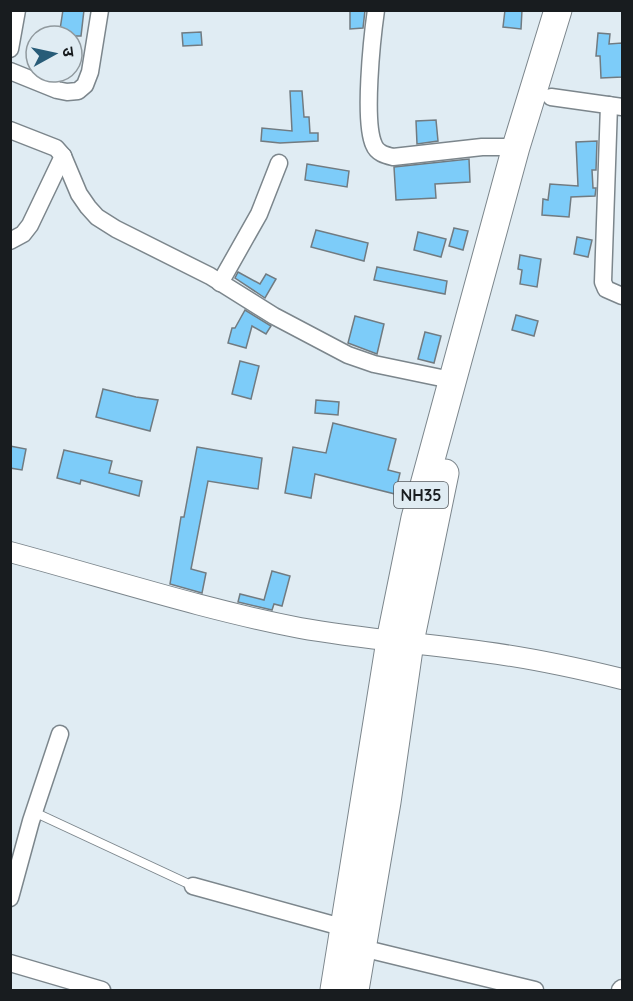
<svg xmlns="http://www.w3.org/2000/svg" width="633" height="1001" font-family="Quicksand,'Noto Sans Devanagari',sans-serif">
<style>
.building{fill:#7dccf9;stroke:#717b81;stroke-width:1.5}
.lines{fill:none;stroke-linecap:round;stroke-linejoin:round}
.service-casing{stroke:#7c868c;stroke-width:10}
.minor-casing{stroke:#7c868c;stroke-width:19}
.tertiary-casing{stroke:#7c868c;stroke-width:22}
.trunk-casing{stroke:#7c868c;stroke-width:29}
.service{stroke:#fff;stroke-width:8}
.minor{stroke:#fff;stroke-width:16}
.tertiary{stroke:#fff;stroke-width:20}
.trunk{stroke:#fff;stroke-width:27}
.labels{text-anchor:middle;stroke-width:4.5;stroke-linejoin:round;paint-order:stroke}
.shield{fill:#e0ecf3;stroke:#545a5f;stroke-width:1.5}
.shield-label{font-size:16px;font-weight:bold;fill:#181c1f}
</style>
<rect width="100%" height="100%" fill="#e0ecf3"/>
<g class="building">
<path d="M 63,10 L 84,10 L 81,36 L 59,36 Z"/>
<path d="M 350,10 L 365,10 L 363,28 L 350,29 Z"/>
<path d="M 505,10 L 522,10 L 521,29 L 503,27 Z"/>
<path d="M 201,32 L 202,45 L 183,46 L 182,33 Z"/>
<path d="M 598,33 L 610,34 L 609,44 L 622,43 L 622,77 L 601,78 L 600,56 L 596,56 Z"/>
<path d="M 290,91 L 302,91 L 304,117 L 309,117 L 310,133 L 318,133 L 318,141 L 280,143 L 261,141 L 262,128 L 292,131 Z"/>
<path d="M 436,120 L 438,141 L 417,144 L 416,121 Z"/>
<path d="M 597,141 L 596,170 L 592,170 L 593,188 L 596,188 L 595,196 L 571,197 L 569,217 L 542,215 L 543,199 L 548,200 L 550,184 L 578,186 L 576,142 Z"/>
<path d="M 469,159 L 470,182 L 435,184 L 436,198 L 396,200 L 394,167 Z"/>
<path d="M 307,164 L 349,171 L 347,187 L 305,180 Z"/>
<path d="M 454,228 L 468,231 L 463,250 L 449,246 Z"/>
<path d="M 316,230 L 368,243 L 364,261 L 311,247 Z"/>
<path d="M 418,232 L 446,239 L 441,257 L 414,250 Z"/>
<path d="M 577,237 L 592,240 L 588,257 L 574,254 Z"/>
<path d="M 520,255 L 541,259 L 537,287 L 520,284 L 522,270 L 518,269 Z"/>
<path d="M 377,267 L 447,281 L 445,294 L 374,280 Z"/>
<path d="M 238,272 L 260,284 L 266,274 L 276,279 L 265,298 L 235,278 Z"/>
<path d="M 245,310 L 271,326 L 266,334 L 252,326 L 246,348 L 228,343 L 232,328 L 235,328 Z"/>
<path d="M 516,315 L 538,321 L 534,336 L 512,330 Z"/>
<path d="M 355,316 L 384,324 L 377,354 L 348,343 Z"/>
<path d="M 425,332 L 441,336 L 434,363 L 418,359 Z"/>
<path d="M 240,361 L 259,366 L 251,399 L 232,394 Z"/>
<path d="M 103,389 L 136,397 L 158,400 L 150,431 L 96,417 Z"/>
<path d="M 316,400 L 339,402 L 338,415 L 315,413 Z"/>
<path d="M 333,423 L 396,439 L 388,470 L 400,473 L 395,494 L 315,474 L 311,498 L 285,493 L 293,447 L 326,453 Z"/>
<path d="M 10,446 L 26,449 L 22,470 L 10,468 Z"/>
<path d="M 197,447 L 262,458 L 258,489 L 208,481 L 191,569 L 206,573 L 202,593 L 170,584 L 181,517 L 184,517 Z"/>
<path d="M 64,450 L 112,461 L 109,473 L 142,481 L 139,496 L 81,480 L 80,484 L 57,478 Z"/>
<path d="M 272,571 L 290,576 L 282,606 L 274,604 L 272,610 L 238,602 L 240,594 L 264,600 Z"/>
</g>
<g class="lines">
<defs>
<path id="service" d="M 34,812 L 193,886"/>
<g id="minor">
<path d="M 376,10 C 372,38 363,122 374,145 C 377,153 385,155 393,157 L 482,147 L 516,147"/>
<path d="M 10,49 L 17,10"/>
<path d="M 10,71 L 57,90 L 67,92 L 78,91 L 85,85 L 90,72 L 100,10"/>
<path d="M 551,97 L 622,107"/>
<path d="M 609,105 L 603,282 L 606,289 L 622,296"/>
<path d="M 10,130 L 56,148 L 63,156 L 79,194 L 88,207 L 97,217 L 116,229 L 210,276 L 274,316 L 348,355 L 374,364 L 451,380"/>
<path d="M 10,241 L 23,234 L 30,225 L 63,156"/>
<path d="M 220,283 L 259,214 L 279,163"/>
<path d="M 193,886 L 345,928"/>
<path d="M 10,898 L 31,821 L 60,734"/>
<path d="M 362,948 L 535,990"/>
<path d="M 10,963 L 102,990"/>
<path d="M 620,990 L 622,988"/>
</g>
<path id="tertiary" d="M 10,552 C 107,578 202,609 300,628 C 361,639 423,643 484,652 C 531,658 577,668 622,679"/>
<g id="trunk">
<path d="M 334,990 L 390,641 L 415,518 L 516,147 L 558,10"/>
<path d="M 355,990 L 387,802 L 410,642 L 445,473"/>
</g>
</defs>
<use href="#service" class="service-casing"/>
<use href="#minor" class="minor-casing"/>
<use href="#tertiary" class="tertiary-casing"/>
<use href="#trunk" class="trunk-casing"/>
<use href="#service" class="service"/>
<use href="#minor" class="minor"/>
<use href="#tertiary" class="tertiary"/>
<use href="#trunk" class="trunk"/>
</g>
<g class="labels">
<rect class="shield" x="394" y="482" width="54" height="26" rx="4.5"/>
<g class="shield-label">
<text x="421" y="501">NH35</text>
</g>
</g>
<rect width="633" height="1001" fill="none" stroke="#181c1f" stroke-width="24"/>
<g transform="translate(54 54) rotate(82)"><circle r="28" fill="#e0ecf3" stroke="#90999e" stroke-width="1.5"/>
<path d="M0-4.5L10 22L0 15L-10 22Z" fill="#285c78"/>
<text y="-9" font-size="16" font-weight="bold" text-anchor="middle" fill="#181c1f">उ</text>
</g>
</svg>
